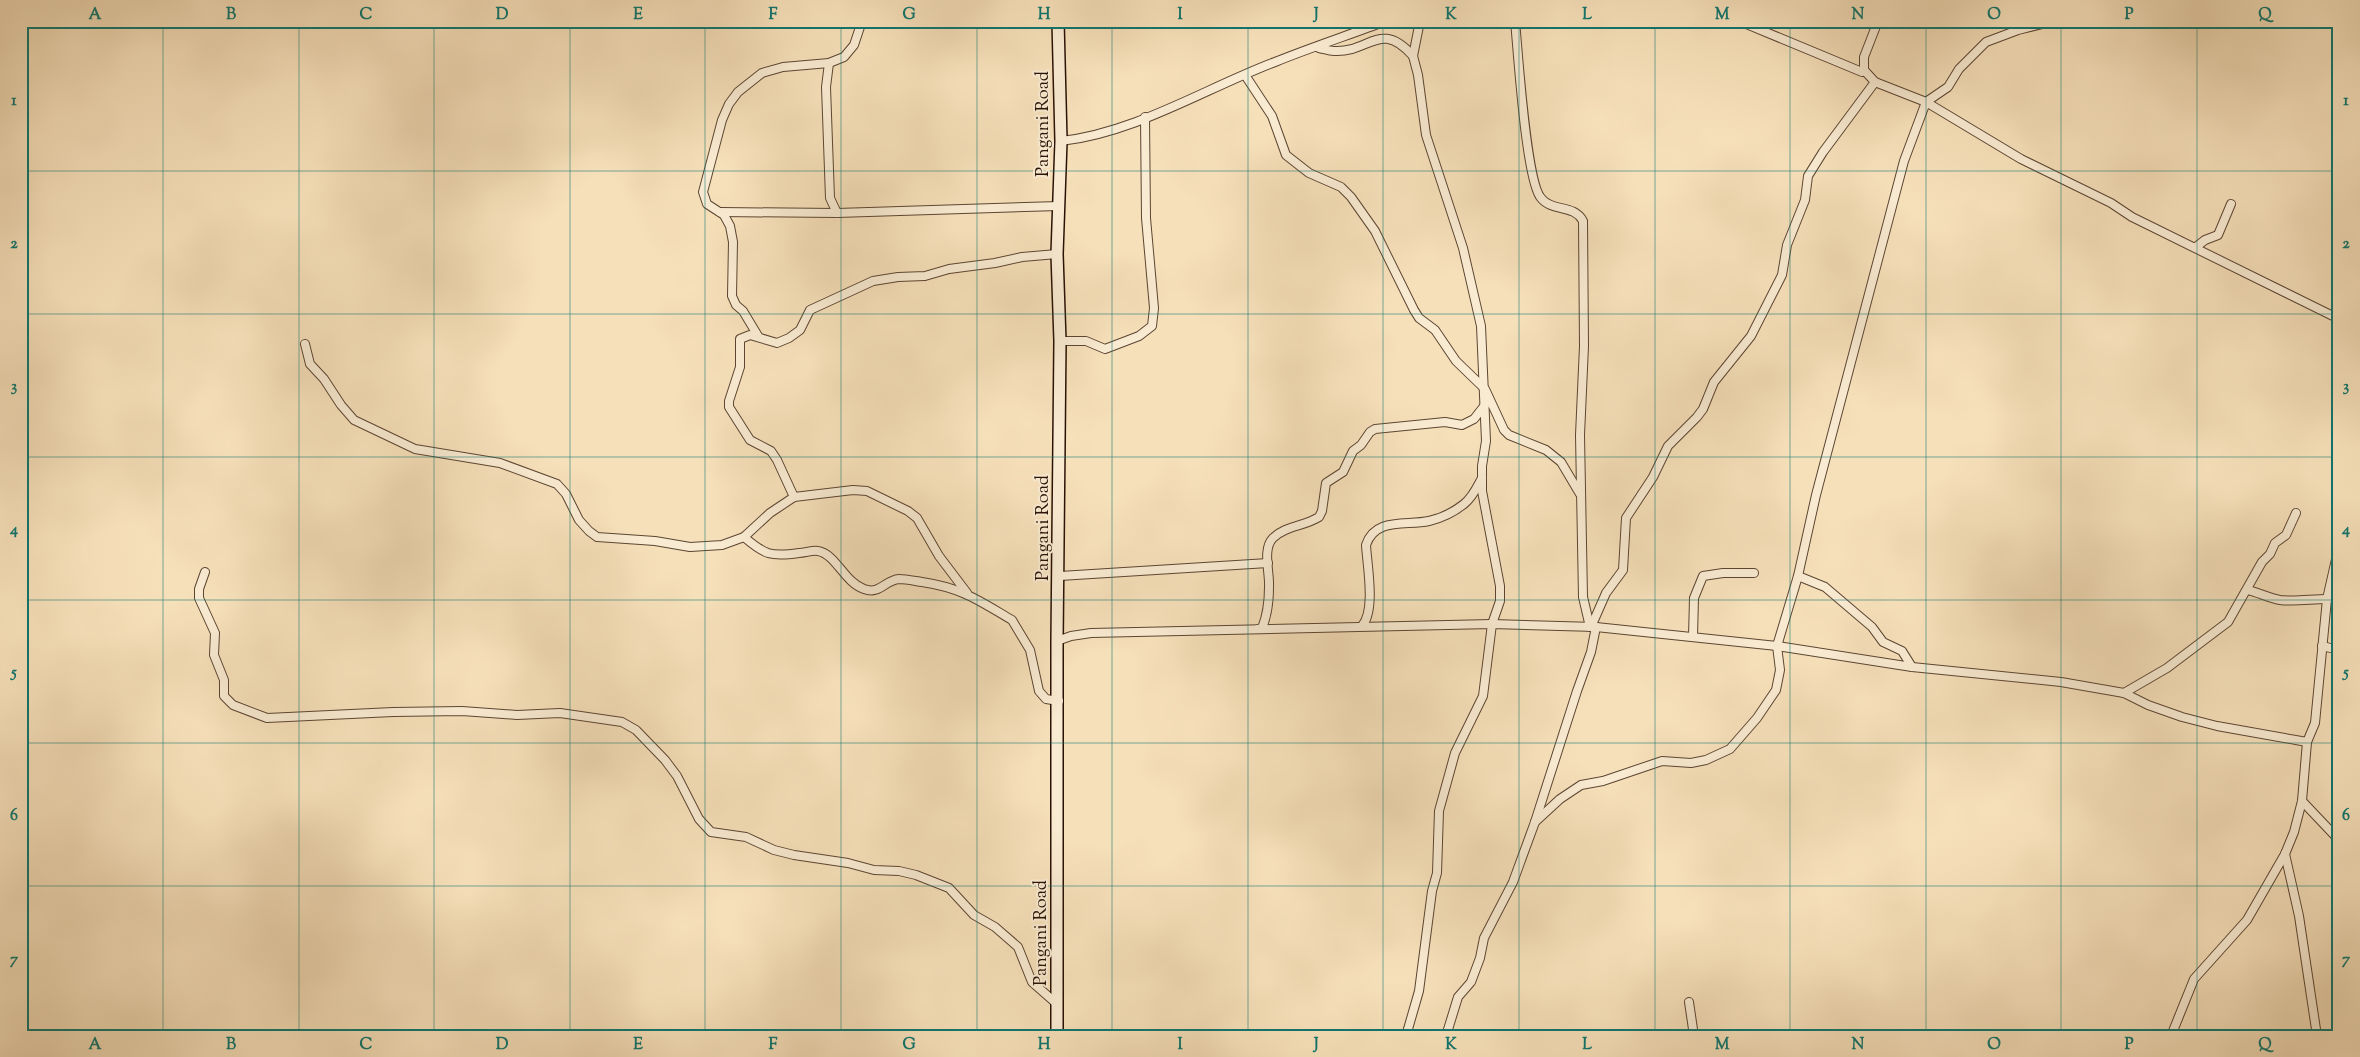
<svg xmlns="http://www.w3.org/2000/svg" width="2360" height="1057" font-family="'Sorts Mill Goudy',serif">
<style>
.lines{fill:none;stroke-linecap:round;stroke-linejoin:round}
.minor-casing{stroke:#5c4532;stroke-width:10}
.secondary-casing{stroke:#291105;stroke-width:14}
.minor{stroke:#f9ebd2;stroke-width:8}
.secondary{stroke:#f9ebd2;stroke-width:11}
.grid{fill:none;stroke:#0f766e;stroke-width:1;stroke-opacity:0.55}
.labels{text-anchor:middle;stroke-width:4;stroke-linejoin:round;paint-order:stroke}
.street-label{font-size:18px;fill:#291105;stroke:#f9ebd2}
.neatline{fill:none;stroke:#0f766e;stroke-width:2}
.grid-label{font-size:16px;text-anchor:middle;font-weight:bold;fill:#0f766e}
</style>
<rect width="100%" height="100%" fill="#f6e0ba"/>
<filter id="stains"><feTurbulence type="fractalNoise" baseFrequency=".004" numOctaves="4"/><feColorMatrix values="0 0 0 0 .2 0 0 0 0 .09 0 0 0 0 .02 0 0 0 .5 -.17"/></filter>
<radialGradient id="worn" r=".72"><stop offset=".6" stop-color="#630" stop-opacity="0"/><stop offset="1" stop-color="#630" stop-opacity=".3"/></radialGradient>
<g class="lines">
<defs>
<g id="minor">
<path d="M 1515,21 C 1518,51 1526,181 1541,198 C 1552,212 1574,204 1583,221 L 1584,346 L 1580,435 L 1583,597 L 1590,627"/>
<path d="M 1739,21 L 1862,72 L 1864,70 L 1875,82 L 1926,102 L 2021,159 L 2111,203 L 2132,217 L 2339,319"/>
<path d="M 1319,48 C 1324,49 1329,51 1334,51 C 1370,53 1380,19 1413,56"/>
<path d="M 829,63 L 826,87 L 830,198 L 837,213"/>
<path d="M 1864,70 L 1864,57 L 1878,21"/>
<path d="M 1245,75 L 1272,116 L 1286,155 L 1309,173 L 1341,187 L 1351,197 L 1375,231 L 1414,310 L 1419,318 L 1435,330 L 1456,361 L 1485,389 L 1504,430 L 1509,435 L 1546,450 L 1561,462 L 1580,494"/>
<path d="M 1061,141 C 1135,133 1206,88 1275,62 C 1312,47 1349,35 1386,21"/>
<path d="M 720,212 L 837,213 L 1059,206"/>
<path d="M 2196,247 L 2205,240 L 2218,235 L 2231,204"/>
<path d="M 758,336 L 743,311 L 736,305 L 732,296 L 733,242 L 730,226 L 724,215 L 707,204 L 703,192 L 722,120 L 729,104 L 738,92 L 762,73 L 783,67 L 829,63 L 844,57 L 854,45 L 862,21"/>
<path d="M 1060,341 L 1086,341 L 1105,349 L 1139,336 L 1152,326 L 1154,308 L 1146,218 L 1145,117"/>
<path d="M 305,344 L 310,364 L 324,379 L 341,405 L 354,420 L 415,449 L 500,463 L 557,484 L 566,494 L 579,520 L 589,531 L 597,537 L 655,541 L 690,547 L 722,545 L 744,537 L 770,513 L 794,497 L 853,490 L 867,491 L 908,511 L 917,518 L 939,556 L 967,593"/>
<path d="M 794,497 L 777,460 L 771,451 L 750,440 L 729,407 L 729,401 L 740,367 L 740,339 L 750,335 L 777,343 L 789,338 L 800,330 L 810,310 L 873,281 L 898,277 L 925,276 L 949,269 L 995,263 L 1022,257 L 1057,254"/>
<path d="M 744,537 C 765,555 771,557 799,553 C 805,553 812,550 818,551 C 836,554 844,582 864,589 C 880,595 885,580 899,579 C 906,579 915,581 922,582 C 962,588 978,600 1012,620 L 1030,650 L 1039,691 L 1046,699 L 1059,701"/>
<path d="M 205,572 L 199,589 L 199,598 L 215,633 L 214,655 L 224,680 L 224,696 L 233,705 L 267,718 L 393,712 L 462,711 L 517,715 L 560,713 L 622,722 L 636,730 L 665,760 L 677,776 L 699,819 L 711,832 L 746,837 L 774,850 L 794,855 L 848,863 L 874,870 L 899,871 L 916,875 L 949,888 L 974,915 L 995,927 L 1018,947 L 1032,982 L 1057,1004"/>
<path d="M 1060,576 L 1268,563"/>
<path d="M 1798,576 L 1825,587 L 1872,627 L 1883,642 L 1902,651 L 1912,667"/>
<path d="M 2247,590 C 2258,592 2268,598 2280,600 C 2294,602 2312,599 2327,599"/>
<path d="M 1362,626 C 1376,610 1367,565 1366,545 C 1375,517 1406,526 1429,521 C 1442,518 1454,512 1464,504 C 1473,497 1477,487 1482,478"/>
<path d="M 1591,627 L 1606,593 L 1623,570 L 1626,518 L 1653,477 L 1668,446 L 1697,417 L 1703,409 L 1714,382 L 1751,336 L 1782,275 L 1787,245 L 1805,200 L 1808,176 L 1823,152 L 1875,82"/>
<path d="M 1258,629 L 1262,628 C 1267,616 1269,600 1269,587 C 1270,573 1262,549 1273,538 C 1285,526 1305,526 1319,517 L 1322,511 L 1326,483 L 1343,472 L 1353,451 L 1361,445 L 1370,432 L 1375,429 L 1445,422 L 1462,425 L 1474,419 L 1485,405"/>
<path d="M 1693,637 L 1694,598 L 1703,576 L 1723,573 L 1754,573"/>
<path d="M 1057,641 L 1071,636 L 1091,633 L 1492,624 L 1596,627 L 1777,646 L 1912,667 L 2061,682 L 2124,693 L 2148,705 L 2182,717 L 2217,726 L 2307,742"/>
<path d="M 2322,646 L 2339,650"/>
<path d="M 2124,693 L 2167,668 L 2228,622 L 2262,562 L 2270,554 L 2275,543 L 2286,535 L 2296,513"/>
<path d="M 2302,801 L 2339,840"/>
<path d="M 1535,822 L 1560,799 L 1581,785 L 1603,781 L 1662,761 L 1691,763 L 1706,760 L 1730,749 L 1757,718 L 1776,690 L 1780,670 L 1777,646 L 1798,576 L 1816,495 L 1904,161 L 1926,102 L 1948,87 L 1959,69 L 1986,42 L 2018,30 L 2054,21"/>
<path d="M 2285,854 L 2299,916 L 2317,1036"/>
<path d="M 1689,1002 L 1694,1036"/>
<path d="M 1406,1036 L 1419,991 L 1432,891 L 1437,873 L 1439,811 L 1455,753 L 1483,696 L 1492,624 L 1500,601 L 1500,586 L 1482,491 L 1482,466 L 1486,441 L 1481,326 L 1463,248 L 1426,135 L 1418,75 L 1413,56 L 1420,21"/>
<path d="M 1446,1036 L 1458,997 L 1471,982 L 1480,958 L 1484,938 L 1513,882 L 1535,822 L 1577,691 L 1591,652 L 1596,627"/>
<path d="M 2171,1036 L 2194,979 L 2247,920 L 2285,854 L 2294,832 L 2302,801 L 2307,742 L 2315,723 L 2327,599 L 2339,546"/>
</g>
<path id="secondary" d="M 1057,1036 L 1057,641 L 1060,341 L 1057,254 L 1061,141 L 1058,21"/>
</defs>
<use href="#minor" class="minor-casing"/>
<use href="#secondary" class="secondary-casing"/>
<use href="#minor" class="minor"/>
<use href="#secondary" class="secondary"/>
</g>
<path class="grid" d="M 163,21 L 163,1036M 299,21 L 299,1036M 434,21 L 434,1036M 570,21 L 570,1036M 705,21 L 705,1036M 841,21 L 841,1036M 977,21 L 977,1036M 1112,21 L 1112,1036M 1248,21 L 1248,1036M 1383,21 L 1383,1036M 1519,21 L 1519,1036M 1655,21 L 1655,1036M 1790,21 L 1790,1036M 1926,21 L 1926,1036M 2061,21 L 2061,1036M 2197,21 L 2197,1036M 21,171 L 2339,171M 21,314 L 2339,314M 21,457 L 2339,457M 21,600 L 2339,600M 21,743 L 2339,743M 21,886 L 2339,886"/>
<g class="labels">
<g class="street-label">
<text transform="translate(1042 124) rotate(-90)" y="6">Pangani Road</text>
<text transform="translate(1042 528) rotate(-90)" y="6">Pangani Road</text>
<text transform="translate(1040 933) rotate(-90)" y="6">Pangani Road</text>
</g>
</g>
<rect width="2360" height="1057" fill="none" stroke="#f6e0ba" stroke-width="55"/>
<rect x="28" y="28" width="2304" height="1002" class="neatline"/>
<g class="grid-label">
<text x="95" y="19">A</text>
<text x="231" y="19">B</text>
<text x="366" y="19">C</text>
<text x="502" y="19">D</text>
<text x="638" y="19">E</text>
<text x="773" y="19">F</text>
<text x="909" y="19">G</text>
<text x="1044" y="19">H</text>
<text x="1180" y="19">I</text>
<text x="1316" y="19">J</text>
<text x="1451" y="19">K</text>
<text x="1587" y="19">L</text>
<text x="1722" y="19">M</text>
<text x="1858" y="19">N</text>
<text x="1994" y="19">O</text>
<text x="2129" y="19">P</text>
<text x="2265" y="19">Q</text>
<text x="14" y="105">1</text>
<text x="2346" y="105">1</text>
<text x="14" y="248">2</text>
<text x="2346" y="248">2</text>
<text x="14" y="391">3</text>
<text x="2346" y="391">3</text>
<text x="14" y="534">4</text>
<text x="2346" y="534">4</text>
<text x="14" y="677">5</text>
<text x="2346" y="677">5</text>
<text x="14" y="820">6</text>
<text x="2346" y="820">6</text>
<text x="14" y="964">7</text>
<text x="2346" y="964">7</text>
<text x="95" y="1049">A</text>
<text x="231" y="1049">B</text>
<text x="366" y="1049">C</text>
<text x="502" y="1049">D</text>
<text x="638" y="1049">E</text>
<text x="773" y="1049">F</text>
<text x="909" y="1049">G</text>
<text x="1044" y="1049">H</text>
<text x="1180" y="1049">I</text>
<text x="1316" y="1049">J</text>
<text x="1451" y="1049">K</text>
<text x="1587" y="1049">L</text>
<text x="1722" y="1049">M</text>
<text x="1858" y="1049">N</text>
<text x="1994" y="1049">O</text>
<text x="2129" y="1049">P</text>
<text x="2265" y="1049">Q</text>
</g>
<rect width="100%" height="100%" filter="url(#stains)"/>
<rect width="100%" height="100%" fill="url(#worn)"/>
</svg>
